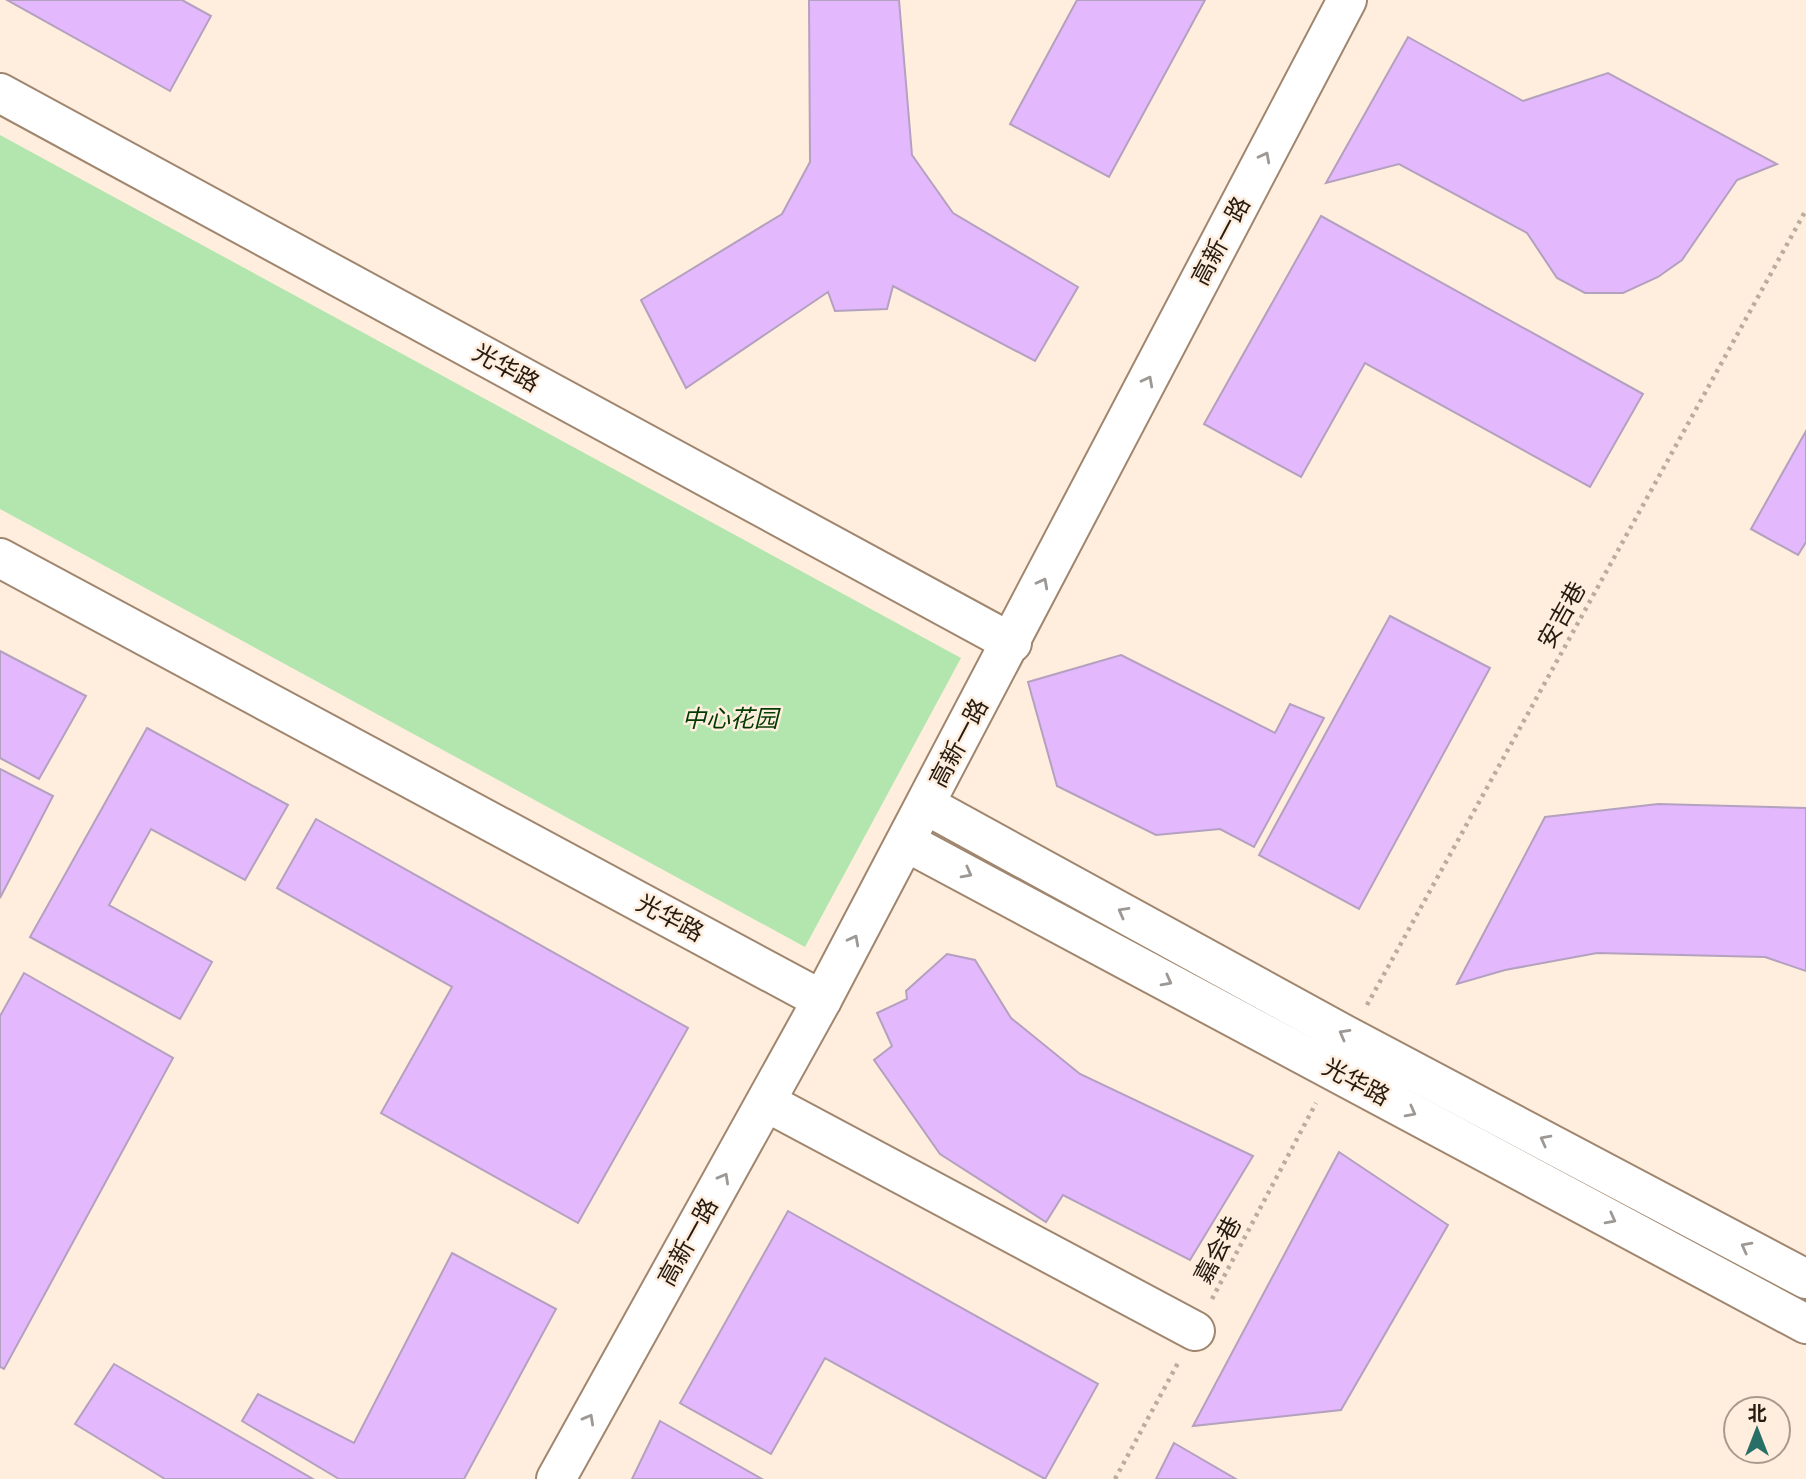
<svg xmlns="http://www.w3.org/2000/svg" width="1806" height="1479" font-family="Georgia,'Noto Sans SC',serif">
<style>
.green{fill:#b3e6ae}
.building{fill:#e3b8fd;stroke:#b3a1bf;stroke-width:2}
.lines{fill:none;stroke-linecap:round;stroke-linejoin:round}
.minor-casing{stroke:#a0866e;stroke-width:42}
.path{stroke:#baac9e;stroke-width:4.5;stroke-dasharray:3.5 5;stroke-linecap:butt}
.minor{stroke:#fff;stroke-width:38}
.oneway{stroke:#9d9894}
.labels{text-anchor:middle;stroke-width:5;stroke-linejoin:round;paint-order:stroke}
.street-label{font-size:24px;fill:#251b11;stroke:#ffeede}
.park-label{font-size:24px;font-style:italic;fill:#003b00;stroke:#ffeede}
</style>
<rect width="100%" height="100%" fill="#ffeede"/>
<path class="green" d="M 0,135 L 961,658 L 805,947 L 0,509 Z"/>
<g class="building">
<path d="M 7,0 L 182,0 L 211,16 L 170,91 Z"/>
<path d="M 809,0 L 899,0 L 912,155 L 953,213 L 1078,287 L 1035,361 L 893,286 L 887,309 L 835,311 L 828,292 L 686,388 L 641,300 L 782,214 L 810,162 Z"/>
<path d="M 1077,0 L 1205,0 L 1109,177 L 1010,124 Z"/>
<path d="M 1408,37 L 1523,101 L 1608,73 L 1777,164 L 1737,180 L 1682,260 L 1658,277 L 1623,293 L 1585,293 L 1557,278 L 1527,233 L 1399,164 L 1326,183 Z"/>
<path d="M 1321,216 L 1643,394 L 1590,487 L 1365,363 L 1301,477 L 1204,424 Z"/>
<path d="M 1806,431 L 1806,542 L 1798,555 L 1751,529 Z"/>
<path d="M 1390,616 L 1490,668 L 1359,909 L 1259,855 Z"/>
<path d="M 0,651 L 86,696 L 39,779 L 0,758 Z"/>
<path d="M 1121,655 L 1275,733 L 1290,704 L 1324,718 L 1254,847 L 1220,829 L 1156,835 L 1057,786 L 1028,682 Z"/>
<path d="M 147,728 L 288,805 L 245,880 L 151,829 L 109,905 L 212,962 L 180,1019 L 30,937 Z"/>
<path d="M 0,769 L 53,796 L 0,898 Z"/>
<path d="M 1658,804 L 1806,808 L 1806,971 L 1765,957 L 1597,953 L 1505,970 L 1457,984 L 1545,817 Z"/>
<path d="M 316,819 L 688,1028 L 578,1223 L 381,1113 L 452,987 L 277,888 Z"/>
<path d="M 947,954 L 975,960 L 1011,1018 L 1080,1074 L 1253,1156 L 1190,1260 L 1063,1195 L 1046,1222 L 940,1154 L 874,1060 L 892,1046 L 877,1013 L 907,999 L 906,991 Z"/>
<path d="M 24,973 L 173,1058 L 4,1369 L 0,1367 L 0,1016 Z"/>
<path d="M 1339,1152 L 1448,1225 L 1341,1410 L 1193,1426 Z"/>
<path d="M 788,1211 L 1098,1384 L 1045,1479 L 825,1358 L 771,1454 L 680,1403 Z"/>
<path d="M 452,1253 L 556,1309 L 464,1479 L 339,1479 L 242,1421 L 258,1394 L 354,1443 Z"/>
<path d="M 114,1364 L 313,1479 L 165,1479 L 75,1424 Z"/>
<path d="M 660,1421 L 762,1479 L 632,1479 Z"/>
<path d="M 1174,1443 L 1236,1479 L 1156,1479 Z"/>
</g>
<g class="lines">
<defs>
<g id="minor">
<path d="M 0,93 L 1012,643"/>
<path d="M 0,558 L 822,1000"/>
<path d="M 926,805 L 1349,1037 L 1806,1279"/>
<path d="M 906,842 L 1806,1324"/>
<path d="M 766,1102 L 1195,1331"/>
<path d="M 556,1479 L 822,1000 L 1347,0"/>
</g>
</defs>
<use href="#minor" class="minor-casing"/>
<g class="path">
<path d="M 1367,1005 L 1806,210"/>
<path d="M 1212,1299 L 1316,1103"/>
<path d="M 1115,1479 L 1178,1363"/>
</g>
<use href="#minor" class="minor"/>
</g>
<defs><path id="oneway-chevron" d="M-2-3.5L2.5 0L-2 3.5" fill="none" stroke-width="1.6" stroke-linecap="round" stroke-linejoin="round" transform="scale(1.75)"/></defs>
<g class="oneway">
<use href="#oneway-chevron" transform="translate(1265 157) rotate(-62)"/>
<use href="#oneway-chevron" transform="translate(1148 381) rotate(-62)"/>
<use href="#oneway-chevron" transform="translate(1043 583) rotate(-62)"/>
<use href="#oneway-chevron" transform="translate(967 873) rotate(28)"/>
<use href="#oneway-chevron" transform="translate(1123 912) rotate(-151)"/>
<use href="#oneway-chevron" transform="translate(854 940) rotate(-62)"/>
<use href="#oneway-chevron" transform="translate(1167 981) rotate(28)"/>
<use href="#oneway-chevron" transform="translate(1344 1034) rotate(-151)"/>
<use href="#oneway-chevron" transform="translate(1411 1112) rotate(28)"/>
<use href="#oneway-chevron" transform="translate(1545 1140) rotate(-152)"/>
<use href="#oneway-chevron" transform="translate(724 1178) rotate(-61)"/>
<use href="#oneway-chevron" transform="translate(1611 1219) rotate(28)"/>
<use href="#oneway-chevron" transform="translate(1746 1247) rotate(-152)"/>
<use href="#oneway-chevron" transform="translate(589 1419) rotate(-61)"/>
</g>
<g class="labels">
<g class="street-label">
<text transform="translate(1221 241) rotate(-62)" y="8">高新一路</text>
<text transform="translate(506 368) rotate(29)" y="8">光华路</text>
<text transform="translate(1562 615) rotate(-61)" y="8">安吉巷</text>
<text transform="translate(959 743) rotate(-62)" y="8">高新一路</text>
<text transform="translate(670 918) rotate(28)" y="8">光华路</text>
<text transform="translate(1356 1082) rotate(28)" y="8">光华路</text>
<text transform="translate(688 1242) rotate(-61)" y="8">高新一路</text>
<text transform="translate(1218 1250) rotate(-62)" y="8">嘉会巷</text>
</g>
<g class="park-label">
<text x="730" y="727">中心花园</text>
</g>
</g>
<g transform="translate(1757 1430)"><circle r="33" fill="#ffeede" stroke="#a89a8c" stroke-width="2"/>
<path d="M0-5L12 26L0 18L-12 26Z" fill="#276f67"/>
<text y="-10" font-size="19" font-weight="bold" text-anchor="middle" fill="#251b11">北</text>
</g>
</svg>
